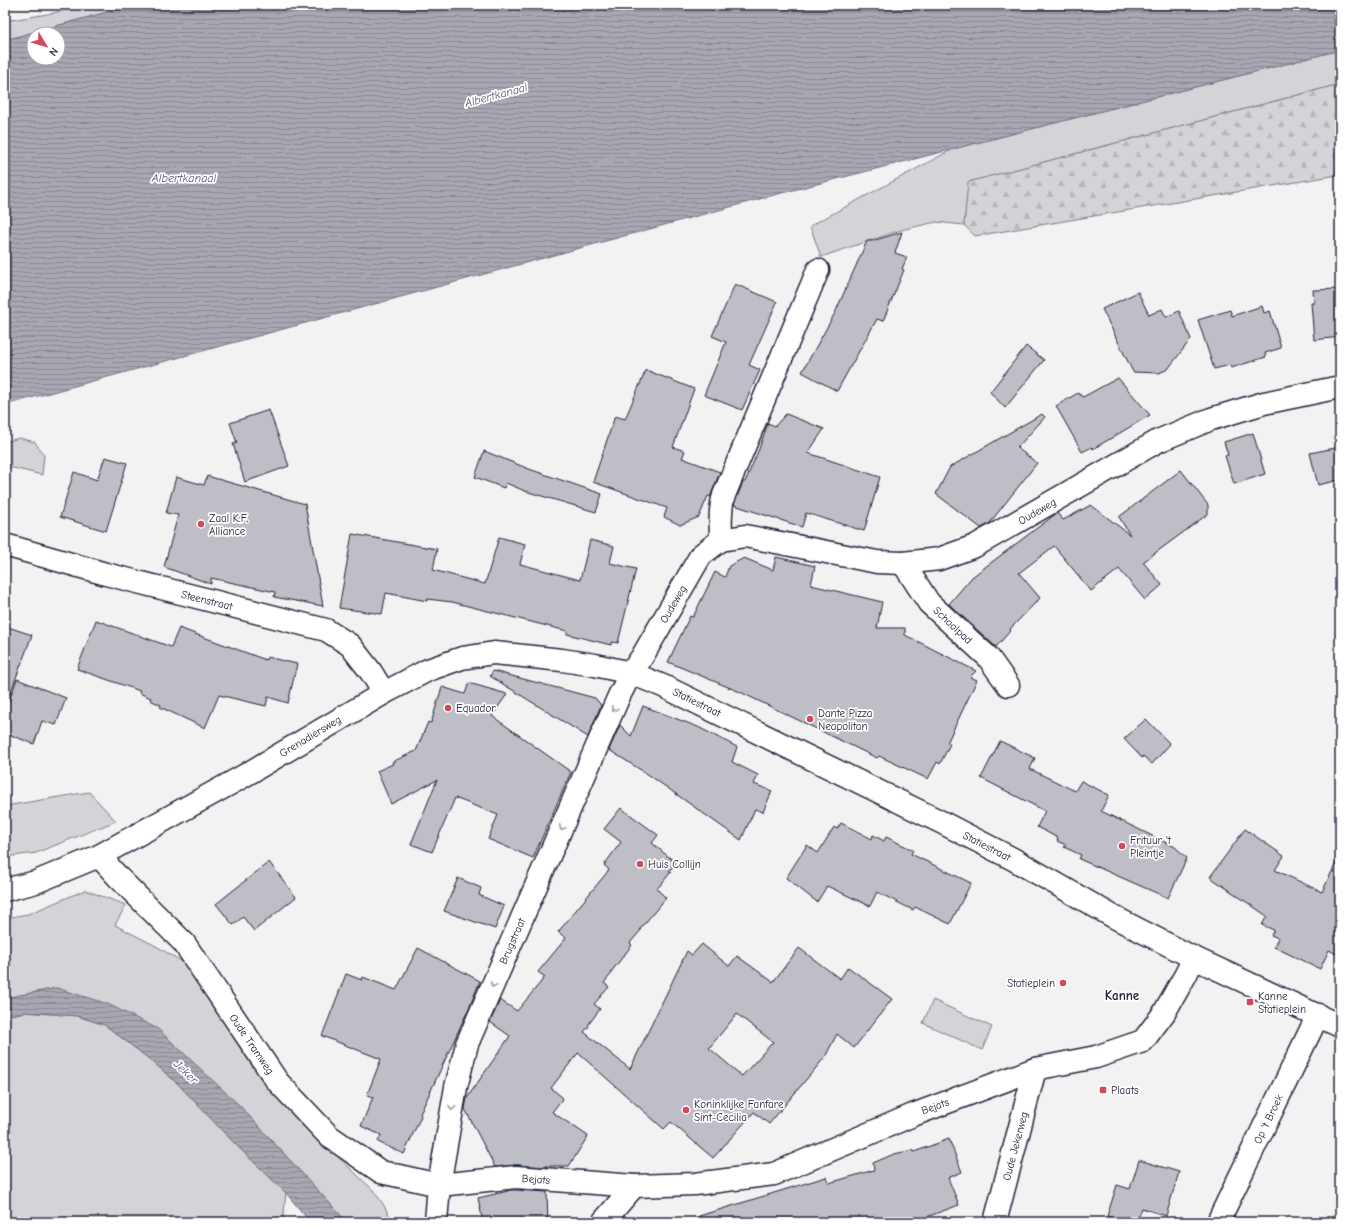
<svg xmlns="http://www.w3.org/2000/svg" width="1345" height="1227" font-family="'Comic Neue',sans-serif">
<style>
.green{fill:#d3d3d8;stroke:#7a7a8a}
.forest{fill:url(#forest-firs);stroke:#7a7a8a}
.water{fill:url(#water-rules);stroke:#727282;fill-rule:evenodd}
.building{fill:#bebec6;stroke:#22223b;fill-rule:evenodd}
.lines{fill:none;stroke-linecap:round;stroke-linejoin:round}
.minor-casing{stroke:#22223b;stroke-width:25}
.secondary-casing{stroke:#22223b;stroke-width:25}
.minor{stroke:#fff;stroke-width:22}
.secondary{stroke:#fff;stroke-width:22}
.oneway{stroke:#9c9ca7}
.poi-dot{fill:#d1495b;stroke:#fff;stroke-width:1.5}
.labels{text-anchor:middle;stroke-width:3.5;stroke-linejoin:round;paint-order:stroke}
.street-label{font-size:11px;fill:#22223b;stroke:#fff}
.poi-label{font-size:11px;fill:#22223b;stroke:#fff;text-anchor:start}
.water-label{font-size:12px;font-style:italic;fill:#58586b;stroke:#fff}
.quarter-label{font-size:13px;font-weight:bold;fill:#22223b;stroke:#fff}
</style>
<defs>
<pattern id="forest-firs" width="22" height="20" patternUnits="userSpaceOnUse"><rect width="22" height="20" fill="#d3d3d8"/><path d="M5 1l3.5 6h-7zM16 11l3.5 6h-7z" fill="#b5b5ba"/></pattern>
<pattern id="water-rules" width="6" height="5" patternUnits="userSpaceOnUse"><rect width="6" height="5" fill="#a8a8b2"/><path d="M0 2.5h6" fill="none" stroke="#888892"/></pattern>
</defs>
<rect width="100%" height="100%" fill="#f2f2f3"/>
<filter id="ink" filterUnits="userSpaceOnUse"><feTurbulence type="fractalNoise" baseFrequency=".025" numOctaves="2"/><feDisplacementMap in="SourceGraphic" scale="8" xChannelSelector="R" yChannelSelector="G"/><feConvolveMatrix kernelMatrix="1 2 1 2 8 2 1 2 1" color-interpolation-filters="sRGB"/></filter>
<g filter="url(#ink)">
<g class="green">
<path d="M 88,5 L 133,5 L 5,40 L 5,21 L 48,14 Z"/>
<path d="M 1340,50 L 1340,84 L 969,182 L 964,225 L 936,222 L 901,230 L 821,257 L 810,226 L 953,149 Z"/>
<path d="M 19,438 L 35,442 L 44,456 L 42,475 L 5,466 L 5,442 Z"/>
<path d="M 89,792 L 116,821 L 36,853 L 5,857 L 5,806 Z"/>
<path d="M 85,890 L 126,905 L 115,925 L 156,946 L 191,967 L 222,1019 L 261,1079 L 294,1115 L 374,1191 L 383,1204 L 393,1222 L 347,1222 L 239,1105 L 57,988 L 5,998 L 5,918 L 28,914 Z"/>
<path d="M 933,1000 L 992,1027 L 982,1050 L 923,1023 Z"/>
<path d="M 25,1012 L 77,1016 L 105,1025 L 153,1062 L 178,1084 L 233,1142 L 286,1193 L 283,1222 L 5,1222 L 5,1016 Z"/>
</g>
<path class="forest" d="M 1340,84 L 1340,173 L 1338,175 L 975,236 L 964,225 L 968,182 Z"/>
<g class="water">
<path d="M 133,5 L 1340,5 L 1340,50 L 778,194 L 5,405 L 5,40 ZM 34,34 L 58,34 L 58,58 L 34,58 Z"/>
<path d="M 57,988 L 108,1004 L 158,1029 L 239,1105 L 347,1222 L 310,1222 L 286,1193 L 233,1142 L 178,1084 L 153,1062 L 105,1025 L 77,1016 L 25,1012 L 5,1016 L 5,998 Z"/>
</g>
<g class="building">
<path d="M 902,232 L 895,253 L 907,257 L 902,269 L 904,270 L 883,321 L 877,319 L 837,391 L 802,372 L 835,313 L 867,241 L 872,241 Z"/>
<path d="M 735,284 L 777,302 L 749,365 L 760,370 L 742,410 L 704,395 L 726,342 L 712,336 Z"/>
<path d="M 1340,289 L 1340,337 L 1314,340 L 1311,303 L 1314,303 L 1313,290 Z"/>
<path d="M 1138,292 L 1149,315 L 1162,309 L 1166,317 L 1179,311 L 1191,339 L 1168,369 L 1159,373 L 1133,372 L 1102,309 Z"/>
<path d="M 1262,306 L 1264,313 L 1270,311 L 1281,348 L 1265,353 L 1266,357 L 1231,368 L 1230,365 L 1214,369 L 1198,320 L 1230,310 L 1232,316 Z"/>
<path d="M 1026,346 L 1044,360 L 1005,408 L 990,392 Z"/>
<path d="M 646,370 L 694,389 L 673,447 L 685,451 L 682,458 L 720,472 L 710,497 L 708,496 L 699,517 L 680,525 L 664,517 L 667,508 L 593,482 L 615,416 L 625,419 Z"/>
<path d="M 1118,378 L 1150,415 L 1093,449 L 1092,447 L 1082,452 L 1056,406 L 1078,393 L 1083,397 Z"/>
<path d="M 269,410 L 289,466 L 245,482 L 233,444 L 237,443 L 230,423 Z"/>
<path d="M 786,414 L 824,429 L 808,453 L 880,477 L 864,531 L 806,513 L 802,527 L 734,505 L 743,482 L 745,482 L 759,449 L 768,423 L 775,426 Z"/>
<path d="M 1042,414 L 1045,417 L 1017,448 L 1037,463 L 989,524 L 981,528 L 936,494 L 950,467 Z"/>
<path d="M 1253,433 L 1265,474 L 1234,484 L 1225,456 L 1228,455 L 1224,442 Z"/>
<path d="M 1340,447 L 1340,480 L 1318,485 L 1310,453 Z"/>
<path d="M 484,451 L 529,469 L 602,494 L 596,512 L 525,491 L 506,483 L 504,488 L 475,477 Z"/>
<path d="M 105,457 L 127,463 L 106,531 L 60,517 L 74,472 L 97,480 Z"/>
<path d="M 1181,470 L 1208,505 L 1208,514 L 1143,562 L 1162,585 L 1145,600 L 1119,569 L 1091,591 L 1054,546 L 1019,573 L 1040,598 L 1010,629 L 1011,630 L 996,647 L 949,604 L 972,577 L 1057,513 L 1063,520 L 1091,505 L 1130,535 L 1119,517 Z"/>
<path d="M 207,476 L 305,504 L 323,606 L 274,597 L 275,592 L 211,578 L 211,584 L 164,567 L 178,515 L 166,513 L 176,477 L 204,485 Z"/>
<path d="M 352,534 L 437,549 L 433,570 L 485,584 L 499,537 L 525,544 L 520,564 L 580,580 L 590,540 L 614,546 L 610,563 L 636,569 L 618,643 L 611,642 L 611,645 L 567,634 L 567,631 L 452,602 L 427,599 L 427,601 L 386,593 L 382,614 L 339,608 Z"/>
<path d="M 776,557 L 815,566 L 811,585 L 882,602 L 877,628 L 905,628 L 905,635 L 976,671 L 970,677 L 977,680 L 947,743 L 950,744 L 940,764 L 937,762 L 928,779 L 879,756 L 877,758 L 740,692 L 668,662 L 690,616 L 693,617 L 715,572 L 725,577 L 729,566 L 744,558 L 773,570 Z"/>
<path d="M 96,620 L 171,647 L 179,628 L 266,660 L 267,657 L 297,664 L 288,703 L 268,697 L 266,706 L 219,695 L 205,728 L 160,707 L 161,705 L 150,700 L 151,698 L 139,693 L 140,691 L 77,669 Z"/>
<path d="M 5,626 L 32,635 L 7,702 L 5,702 Z"/>
<path d="M 493,671 L 595,698 L 601,705 L 588,737 L 490,676 Z"/>
<path d="M 17,679 L 66,698 L 56,725 L 42,721 L 34,744 L 5,733 L 5,712 Z"/>
<path d="M 469,683 L 507,694 L 492,716 L 571,772 L 533,858 L 488,839 L 498,815 L 455,798 L 432,852 L 411,844 L 437,780 L 391,804 L 377,771 L 393,764 L 392,762 L 416,751 L 428,722 L 431,723 L 442,687 L 465,694 Z"/>
<path d="M 643,706 L 698,727 L 737,747 L 732,762 L 758,775 L 754,784 L 772,791 L 763,812 L 755,809 L 741,840 L 649,775 L 609,750 L 620,725 L 631,736 Z"/>
<path d="M 1146,719 L 1170,744 L 1152,764 L 1143,756 L 1142,758 L 1124,739 Z"/>
<path d="M 1000,741 L 1035,758 L 1030,769 L 1075,791 L 1081,781 L 1109,795 L 1101,811 L 1175,847 L 1187,858 L 1168,898 L 1079,859 L 1081,855 L 1064,847 L 1066,845 L 1057,841 L 1058,838 L 1037,827 L 1045,811 L 981,778 Z"/>
<path d="M 621,808 L 658,835 L 652,843 L 676,863 L 669,871 L 671,872 L 657,889 L 666,898 L 640,929 L 641,930 L 630,943 L 632,945 L 611,972 L 612,973 L 604,983 L 609,987 L 594,1004 L 600,1009 L 588,1025 L 589,1026 L 584,1032 L 630,1069 L 687,951 L 692,955 L 702,944 L 729,966 L 737,956 L 773,982 L 799,948 L 840,979 L 848,967 L 892,999 L 854,1048 L 837,1034 L 825,1057 L 769,1124 L 754,1112 L 713,1158 L 671,1122 L 664,1129 L 578,1053 L 551,1088 L 563,1098 L 552,1112 L 588,1136 L 569,1166 L 546,1166 L 546,1167 L 517,1165 L 495,1167 L 465,1109 L 467,1098 L 510,1036 L 490,1022 L 500,1000 L 517,1011 L 545,977 L 538,972 L 566,938 L 558,932 L 609,870 L 604,865 L 621,842 L 604,829 ZM 737,1014 L 773,1042 L 742,1076 L 709,1048 Z"/>
<path d="M 841,823 L 872,839 L 873,835 L 884,841 L 886,837 L 913,850 L 911,854 L 971,883 L 950,924 L 915,907 L 913,910 L 877,892 L 870,906 L 827,886 L 817,902 L 786,878 L 807,845 L 818,853 L 834,827 L 837,829 Z"/>
<path d="M 1245,829 L 1284,856 L 1275,870 L 1322,892 L 1340,855 L 1340,956 L 1329,950 L 1320,969 L 1274,947 L 1278,938 L 1271,935 L 1274,930 L 1262,925 L 1267,916 L 1210,877 Z"/>
<path d="M 269,862 L 296,897 L 254,931 L 243,917 L 233,925 L 216,904 Z"/>
<path d="M 458,878 L 481,888 L 479,895 L 504,906 L 495,929 L 444,911 Z"/>
<path d="M 418,948 L 480,981 L 469,1008 L 420,1114 L 421,1116 L 404,1154 L 378,1142 L 381,1135 L 361,1126 L 373,1097 L 367,1095 L 381,1059 L 322,1036 L 346,974 L 362,980 L 363,977 L 396,990 Z"/>
<path d="M 949,1139 L 962,1172 L 948,1178 L 959,1205 L 913,1222 L 700,1222 L 699,1216 L 826,1177 L 829,1183 L 874,1170 L 873,1163 L 894,1154 L 913,1150 L 914,1152 Z"/>
<path d="M 1139,1160 L 1179,1172 L 1166,1216 L 1142,1208 L 1137,1222 L 1127,1222 L 1107,1216 L 1117,1185 L 1130,1189 Z"/>
<path d="M 507,1190 L 516,1190 L 547,1192 L 548,1222 L 483,1222 L 478,1198 L 508,1191 Z"/>
</g>
<g class="lines">
<defs>
<g id="minor">
<path d="M 721,540 C 721,525 719,510 724,495 L 818,270"/>
<path d="M 5,545 L 106,574 L 326,630 L 350,645 L 371,672 L 384,693"/>
<path d="M 903,563 L 929,603 L 988,657 L 1008,685"/>
<path d="M 99,856 L 119,878 L 184,943 L 277,1081 L 329,1136 L 381,1172 L 439,1185 L 516,1177 L 634,1186 L 695,1184 L 774,1174 L 913,1115 L 1035,1069 L 1096,1057 L 1143,1041 L 1164,1013 L 1185,976 L 1194,958"/>
<path d="M 436,1222 L 439,1185 L 456,1087 L 467,1044 L 619,696 L 631,673 L 642,657 L 701,555 L 721,540 L 745,536 L 877,562 L 903,563 L 939,559 L 975,546 L 1158,441 L 1211,419 L 1264,403 L 1340,387"/>
<path d="M 603,1222 L 634,1186"/>
<path d="M 995,1222 L 1035,1069"/>
<path d="M 1218,1222 L 1318,1015"/>
</g>
<path id="secondary" d="M 5,890 L 36,882 L 99,856 L 242,777 L 384,693 L 428,670 L 462,658 L 494,653 L 562,660 L 595,665 L 631,673 L 663,686 L 941,822 L 1013,859 L 1114,917 L 1194,958 L 1340,1026"/>
</defs>
<use href="#minor" class="minor-casing"/>
<use href="#secondary" class="secondary-casing"/>
<use href="#minor" class="minor"/>
<use href="#secondary" class="secondary"/>
</g>
<defs><path id="oneway-chevron" d="M-2-3.5L2.5 0L-2 3.5" fill="none" stroke-width="1.6" stroke-linecap="round" stroke-linejoin="round"/></defs>
<g class="oneway">
<use href="#oneway-chevron" transform="translate(614 709) rotate(114)"/>
<use href="#oneway-chevron" transform="translate(562 828) rotate(114)"/>
<use href="#oneway-chevron" transform="translate(493 985) rotate(114)"/>
<use href="#oneway-chevron" transform="translate(452 1108) rotate(99)"/>
</g>
</g>
<g class="poi-dot">
<circle cx="201" cy="524" r="4"/>
<circle cx="448" cy="708" r="4"/>
<circle cx="810" cy="719" r="4"/>
<circle cx="1122" cy="846" r="4"/>
<circle cx="640" cy="864" r="4"/>
<circle cx="1063" cy="983" r="4"/>
<rect x="1246" y="998" width="8" height="8" rx="2"/>
<rect x="1099" y="1086" width="8" height="8" rx="2"/>
<circle cx="686" cy="1110" r="4"/>
</g>
<g class="labels">
<g class="street-label">
<text transform="translate(1037 511) rotate(-30)" y="4">Oudeweg</text>
<text transform="translate(207 600) rotate(14)" y="4">Steenstraat</text>
<text transform="translate(673 604) rotate(-60)" y="4">Oudeweg</text>
<text transform="translate(953 625) rotate(43)" y="4">Schoolpad</text>
<text transform="translate(697 702) rotate(26)" y="4">Statiestraat</text>
<text transform="translate(310 736) rotate(-31)" y="4">Grenadiersweg</text>
<text transform="translate(987 846) rotate(27)" y="4">Statiestraat</text>
<text transform="translate(512 941) rotate(-66)" y="4">Brugstraat</text>
<text transform="translate(252 1044) rotate(56)" y="4">Oude Tramweg</text>
<text transform="translate(935 1106) rotate(-20)" y="4">Bejats</text>
<text transform="translate(1268 1119) rotate(-64)" y="4">Op 't Broek</text>
<text transform="translate(1015 1146) rotate(-75)" y="4">Oude Jekerweg</text>
<text transform="translate(536 1179) rotate(4)" y="4">Bejats</text>
</g>
<g class="poi-label">
<text x="209" y="522">Zaal K.F.<tspan x="209" dy="13">Alliance</tspan></text>
<text x="456" y="712">Equador</text>
<text x="818" y="717">Dante Pizza<tspan x="818" dy="13">Neapolitan</tspan></text>
<text x="1130" y="844">Frituur 't<tspan x="1130" dy="13">Pleintje</tspan></text>
<text x="648" y="868">Huis Collijn</text>
<text x="1055" y="987" text-anchor="end">Statieplein</text>
<text x="1258" y="1000">Kanne<tspan x="1258" dy="13">Statieplein</tspan></text>
<text x="1111" y="1094">Plaats</text>
<text x="694" y="1108">Koninklijke Fanfare<tspan x="694" dy="13">Sint-Cecilia</tspan></text>
</g>
<g class="water-label">
<text transform="translate(496 95) rotate(-15)" y="4">Albertkanaal</text>
<text x="184" y="182">Albertkanaal</text>
<text transform="translate(186 1072) rotate(44)" y="4">Jeker</text>
</g>
<g class="quarter-label">
<text x="1122" y="1000">Kanne</text>
</g>
</g>
<rect width="1345" height="1227" fill="none" stroke="#fff" stroke-width="20"/>
<rect x="10" y="10" width="1325" height="1207" fill="none" stroke="#22223b" stroke-width="1.5" filter="url(#ink)"/>
<g transform="translate(46 46) rotate(128)"><circle r="19" fill="#ffffff" stroke="#a7a7b1"/>
<path d="M0-3L7 15L0 10L-7 15Z" fill="#d1495b"/>
<text y="-6" font-size="11" font-weight="bold" text-anchor="middle" fill="#22223b">N</text>
</g>
</svg>
